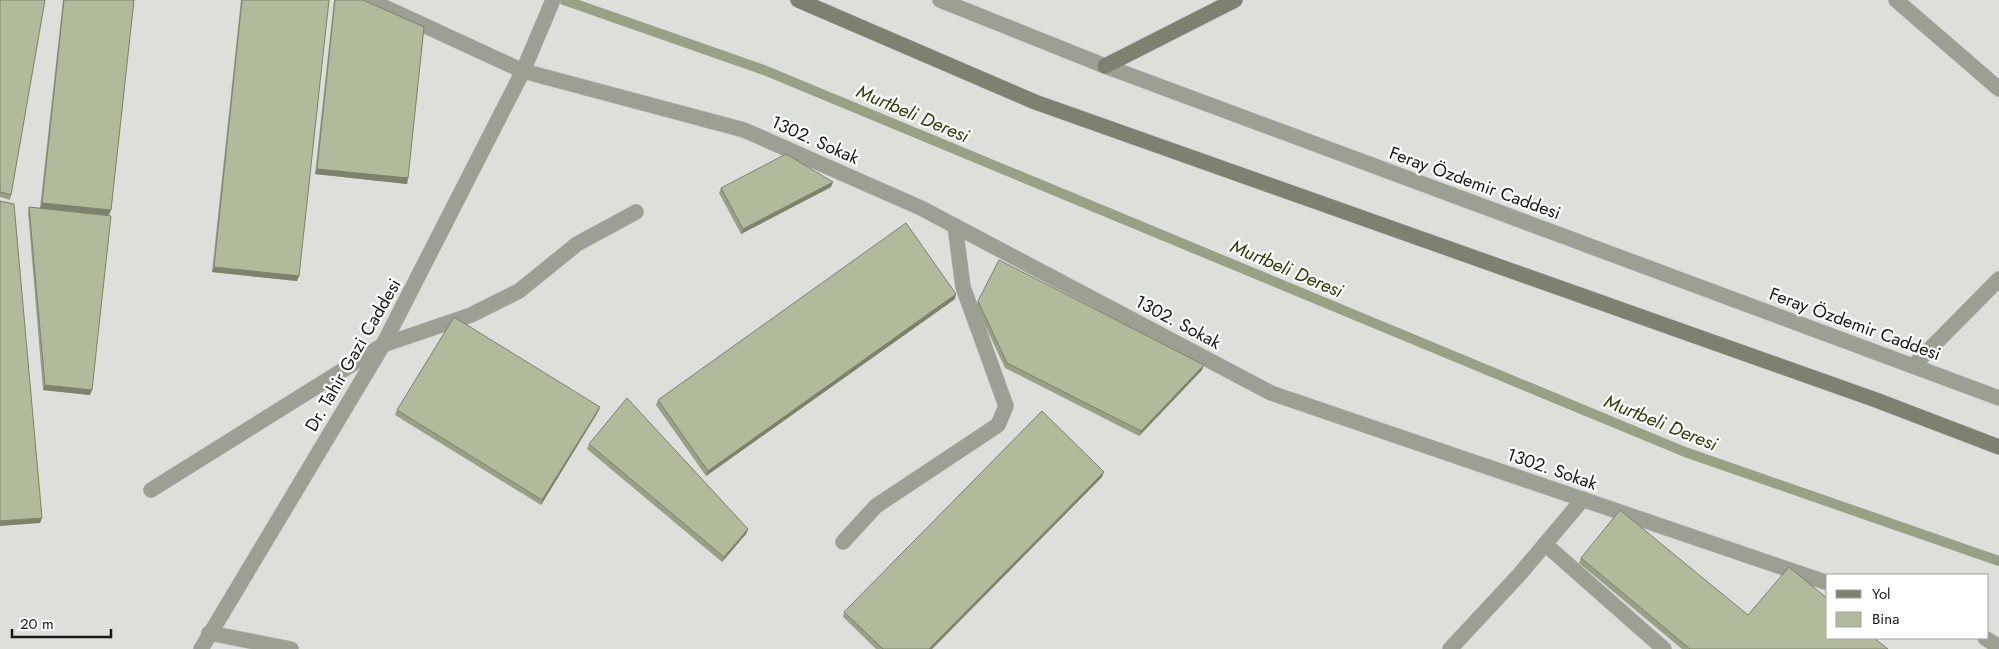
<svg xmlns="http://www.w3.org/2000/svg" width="1999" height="649" font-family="Jost,sans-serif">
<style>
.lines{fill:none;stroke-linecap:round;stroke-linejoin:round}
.stream{stroke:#98a183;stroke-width:10}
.lane-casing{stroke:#babbb7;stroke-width:16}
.street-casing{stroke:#babbb7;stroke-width:16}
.secondary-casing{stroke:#babbb7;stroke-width:16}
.lane{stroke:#9ca093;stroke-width:15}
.street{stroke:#9ca093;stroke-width:15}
.secondary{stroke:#7c826f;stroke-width:15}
.wall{fill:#98a085}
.shaded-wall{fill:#7c826c}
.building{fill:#b1ba9b;stroke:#7c826c}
.labels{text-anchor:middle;stroke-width:4.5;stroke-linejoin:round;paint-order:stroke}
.street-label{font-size:18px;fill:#181816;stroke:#fff}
.water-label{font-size:19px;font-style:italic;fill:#323d09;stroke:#fff}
</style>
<rect width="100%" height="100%" fill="#dddfda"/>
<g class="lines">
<path class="stream" d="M 564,0 L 764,70 L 1685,452 L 1999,561"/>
<defs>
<g id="lane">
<path d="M 151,490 L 383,345 L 471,315 L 519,291 L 577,244 L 636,212"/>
<path d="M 843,542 L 876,506 L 998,425 L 1006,406 L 963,287 L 955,226"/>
<path d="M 1545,544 L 1664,649"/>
<path d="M 209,633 L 291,649"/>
<path d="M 1450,649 L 1519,575 L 1583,499"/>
</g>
<g id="street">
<path d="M 369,0 L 523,71 L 744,130 L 921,208 L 1271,393 L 1828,583"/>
<path d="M 940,0 L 1105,66 L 1999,398"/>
<path d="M 1896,0 L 1999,89"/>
<path d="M 1914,365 L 1999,279"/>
<path d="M 1985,638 L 1999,647"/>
<path d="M 201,649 L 383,345 L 523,71 L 553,0"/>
</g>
<g id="secondary">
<path d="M 798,0 L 1035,102 L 1876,400 L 1999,447"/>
<path d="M 1105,66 L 1235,0"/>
</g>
</defs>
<use href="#lane" class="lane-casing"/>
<use href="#street" class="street-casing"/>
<use href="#secondary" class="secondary-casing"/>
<use href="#lane" class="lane"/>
<use href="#street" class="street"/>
<use href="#secondary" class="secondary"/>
</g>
<g class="wall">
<path d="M 0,0 L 11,195 L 10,200 L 0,197 Z"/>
<path d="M 63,0 L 134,0 L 111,210 L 109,215 L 90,395 L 43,390 L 28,212 L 29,207 L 100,214 L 40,208 Z"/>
<path d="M 241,0 L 325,0 L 299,276 L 297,281 L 212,272 Z"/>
<path d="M 334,0 L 363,0 L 408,178 L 407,184 L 315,174 Z"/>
<path d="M 831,187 L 741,234 L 719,193 L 721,188 Z"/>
<path d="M 955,299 L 706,476 L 656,405 L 658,400 Z"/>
<path d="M 978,301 L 1202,370 L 1139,436 L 1005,368 L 976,306 Z"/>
<path d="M 600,407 L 598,412 L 541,505 L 395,415 L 397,410 Z"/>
<path d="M 589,444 L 748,529 L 746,534 L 722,562 L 587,449 Z"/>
<path d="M 1102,477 L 932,649 L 876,649 L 843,617 L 844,612 Z"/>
<path d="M 1581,558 L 1748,615 L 1888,649 L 1682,649 L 1579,563 Z"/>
</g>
<g class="shaded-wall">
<path d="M 317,169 L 408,178 L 407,184 L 315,174 Z"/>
<path d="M 833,182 L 831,187 L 741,234 L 743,229 Z"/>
<path d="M 42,203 L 111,210 L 109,215 L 40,208 Z"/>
<path d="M 214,267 L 299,276 L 297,281 L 212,272 Z"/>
<path d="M 956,294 L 955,299 L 706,476 L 708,471 Z"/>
<path d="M 1204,365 L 1202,370 L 1139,436 L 1141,431 Z"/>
<path d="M 45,385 L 92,390 L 90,395 L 43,390 Z"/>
<path d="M 600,407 L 598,412 L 541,505 L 542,500 Z"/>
<path d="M 1104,472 L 1102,477 L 932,649 L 929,649 Z"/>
<path d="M 42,518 L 40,523 L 0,526 L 0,521 Z"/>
<path d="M 748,529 L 746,534 L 722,562 L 724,557 Z"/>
</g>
<g class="building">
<path d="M 0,0 L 45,0 L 11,195 L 0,192 Z"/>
<path d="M 64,0 L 134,0 L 111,210 L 42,203 Z"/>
<path d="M 242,0 L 329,0 L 299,276 L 214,267 Z"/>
<path d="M 335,0 L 363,0 L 424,27 L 408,178 L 317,169 Z"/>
<path d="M 786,154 L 833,182 L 743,229 L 721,188 Z"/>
<path d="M 0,201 L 14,204 L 42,518 L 0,521 Z"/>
<path d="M 29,207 L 111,216 L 92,390 L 45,385 Z"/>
<path d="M 906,223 L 956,294 L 708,471 L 658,400 Z"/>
<path d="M 999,260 L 1204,365 L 1141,431 L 1007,363 L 978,301 Z"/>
<path d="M 454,317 L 600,407 L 542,500 L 397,410 Z"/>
<path d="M 627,398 L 748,529 L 724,557 L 589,444 Z"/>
<path d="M 1042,411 L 1104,472 L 929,649 L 883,649 L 844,612 Z"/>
<path d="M 1620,510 L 1748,615 L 1789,567 L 1828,599 L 1828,638 L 1874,638 L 1888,649 L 1690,649 L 1581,558 Z"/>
</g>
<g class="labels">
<g class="street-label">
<text transform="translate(815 140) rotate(24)" y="6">1302. Sokak</text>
<text transform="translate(1475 183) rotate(20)" y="6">Feray Özdemir Caddesi</text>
<text transform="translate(1178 322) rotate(28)" y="6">1302. Sokak</text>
<text transform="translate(1855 324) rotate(20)" y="6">Feray Özdemir Caddesi</text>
<text transform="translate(353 355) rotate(-60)" y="6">Dr. Tahir Gazi Caddesi</text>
<text transform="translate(1552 469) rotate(19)" y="6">1302. Sokak</text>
</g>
<g class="water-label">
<text transform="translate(913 113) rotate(23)" y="7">Murtbeli Deresi</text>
<text transform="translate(1287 268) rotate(23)" y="7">Murtbeli Deresi</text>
<text transform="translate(1661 422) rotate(22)" y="7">Murtbeli Deresi</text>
</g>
</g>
<rect x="1826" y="574" width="162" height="65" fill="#ffffff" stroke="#a3a3a2"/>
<rect x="1836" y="590" width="25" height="8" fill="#7c826f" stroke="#a3a3a2"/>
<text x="1872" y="599" font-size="15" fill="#181816">Yol</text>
<rect x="1836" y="612" width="25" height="15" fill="#b1ba9b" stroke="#a3a3a2"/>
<text x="1872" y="624" font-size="15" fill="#181816">Bina</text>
<path d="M12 629v8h99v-8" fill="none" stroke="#181816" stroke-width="2.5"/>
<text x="20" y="629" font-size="15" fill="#181816" stroke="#ffffff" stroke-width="4" paint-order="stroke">20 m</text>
</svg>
